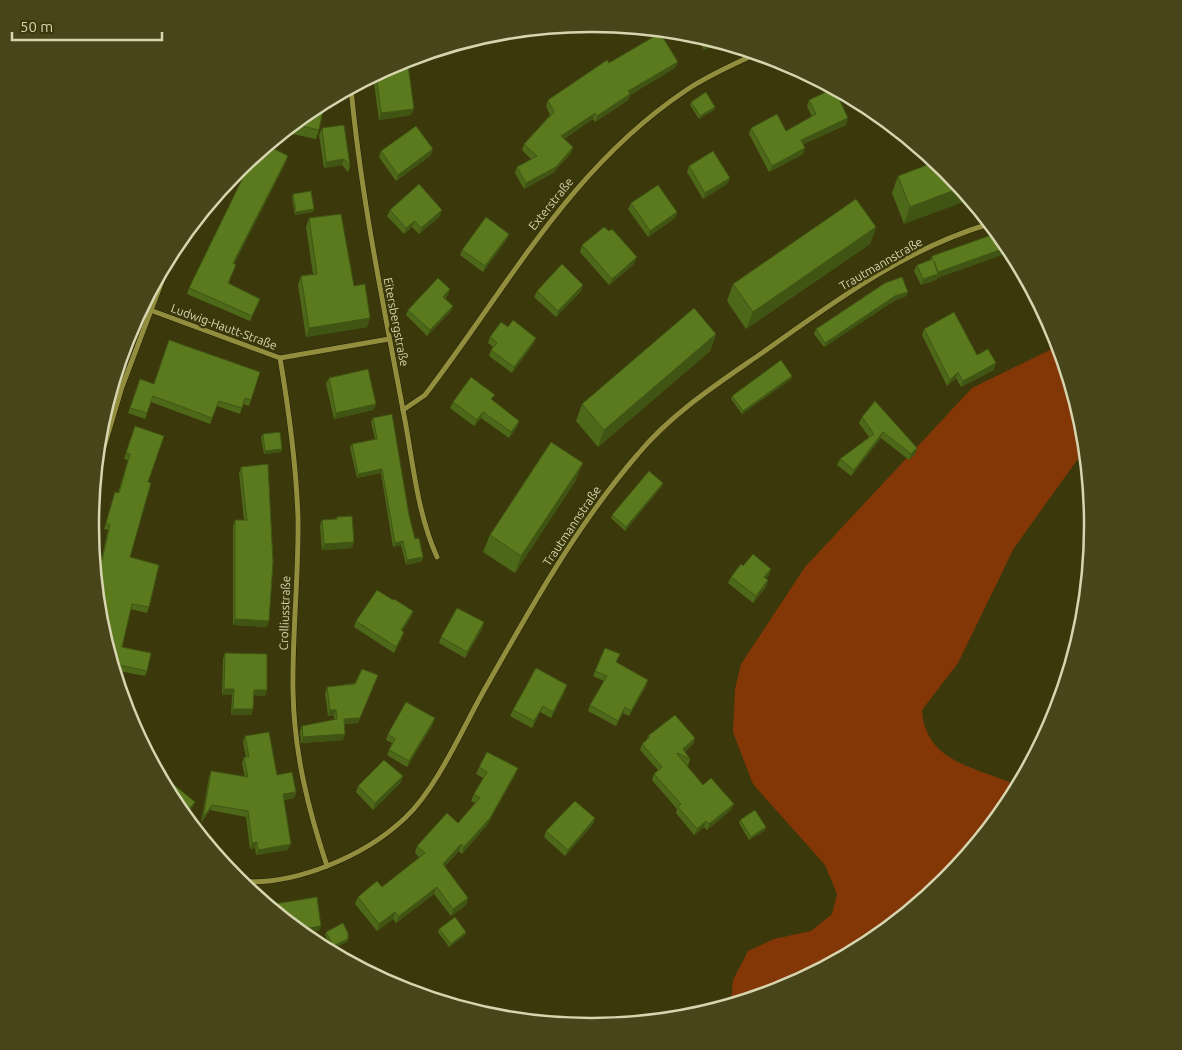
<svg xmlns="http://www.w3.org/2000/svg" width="1182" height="1050" font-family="Ubuntu,sans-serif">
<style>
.green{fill:#833706}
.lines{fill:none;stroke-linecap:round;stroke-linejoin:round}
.minor-casing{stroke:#211f06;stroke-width:6}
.minor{stroke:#928e3d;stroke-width:5}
.wall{fill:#4e6819}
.shaded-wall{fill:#405514}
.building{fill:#5b791d;stroke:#405514}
.labels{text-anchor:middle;stroke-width:5;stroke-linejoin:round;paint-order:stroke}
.street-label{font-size:12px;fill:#d6d5af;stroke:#3b380c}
.rim{fill:none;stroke:#d6d5af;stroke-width:2.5}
</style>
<rect width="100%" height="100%" fill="#3b380c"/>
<path class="green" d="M 1058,346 L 1083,427 L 1085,449 L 1014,548 L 958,663 L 922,710 C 923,716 923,724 926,729 C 939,766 987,770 1017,786 L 1008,804 L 945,880 L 869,942 L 783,988 L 731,1004 L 733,980 L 748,951 L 774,939 L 811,931 L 832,914 L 837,894 L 825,865 L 753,784 L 733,732 L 735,689 L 741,664 L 805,567 L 972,388 Z"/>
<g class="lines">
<defs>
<g id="minor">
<path d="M 351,88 C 361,197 383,302 403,410 C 413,459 416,510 437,557"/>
<path d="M 142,307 L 280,358 L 389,339"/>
<path d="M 280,358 C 289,411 296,463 298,517 C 299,575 292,633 293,691 C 294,752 308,809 327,866"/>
<path d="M 403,410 L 425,395 C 508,287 569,169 685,91 C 707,76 732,65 756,54"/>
<path d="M 95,477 L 122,387 L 176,244"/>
<path d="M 238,881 C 293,887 365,856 405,818 C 436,789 461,732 482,694 C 529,611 575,527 638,454 C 671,414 717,384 759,355 C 831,304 904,249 989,224"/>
</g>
</defs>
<use href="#minor" class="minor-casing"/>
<use href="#minor" class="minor"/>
</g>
<g class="wall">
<path d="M 697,36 L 719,43 L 704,50 Z"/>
<path d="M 678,62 L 675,68 L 630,95 L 628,100 L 595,122 L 593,119 L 564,139 L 573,147 L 571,153 L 553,173 L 524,189 L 515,173 L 517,167 L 531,159 L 522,150 L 524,144 L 550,115 L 546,106 L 548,100 L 609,63 Z"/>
<path d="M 389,67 L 411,115 L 379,120 L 373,76 Z"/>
<path d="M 809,100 L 846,125 L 803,144 L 803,154 L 769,172 L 749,134 L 751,128 L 786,131 L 812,117 L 807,106 Z"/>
<path d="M 691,102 L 715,107 L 714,110 L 699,119 L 690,105 Z"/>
<path d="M 313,108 L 319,130 L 316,139 L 283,132 Z"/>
<path d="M 322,128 L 350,166 L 348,172 L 342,165 L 324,168 L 319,135 Z"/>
<path d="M 381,151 L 431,155 L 396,181 L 379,157 Z"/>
<path d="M 286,162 L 234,264 L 229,284 L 260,299 L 250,321 L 187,294 L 189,288 Z"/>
<path d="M 935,162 L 904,224 L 892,193 L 898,176 Z"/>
<path d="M 689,166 L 727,184 L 703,199 L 687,172 Z"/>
<path d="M 293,194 L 313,212 L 295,215 L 292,197 Z"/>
<path d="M 631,203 L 677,212 L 675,218 L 648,237 L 628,209 Z"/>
<path d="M 390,210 L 440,216 L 419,234 L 412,227 L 404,234 L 387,216 Z"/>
<path d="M 309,218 L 354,286 L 367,327 L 306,337 L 298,285 L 301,276 L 313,274 L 306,227 Z"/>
<path d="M 876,227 L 870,244 L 746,329 L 727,301 L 733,284 Z"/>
<path d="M 609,231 L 634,264 L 609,285 L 580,252 L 582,245 Z"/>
<path d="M 509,234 L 507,239 L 483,272 L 460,255 L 462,250 Z"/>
<path d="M 1009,252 L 937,278 L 936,280 L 921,285 L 914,271 L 917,265 L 930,260 L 932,256 Z"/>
<path d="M 537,291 L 581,291 L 556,317 L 534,297 Z"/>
<path d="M 908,292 L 906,296 L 894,301 L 824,347 L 814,334 L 816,329 Z"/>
<path d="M 448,295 L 445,299 L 453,306 L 451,311 L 427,336 L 406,315 L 408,310 Z"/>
<path d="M 508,327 L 534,343 L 512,373 L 489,356 L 491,350 L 493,347 L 488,343 L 490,337 Z"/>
<path d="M 924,329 L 994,370 L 961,387 L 956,378 L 947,386 L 922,335 Z"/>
<path d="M 716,334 L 710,351 L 598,447 L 576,421 L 582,404 Z"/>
<path d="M 260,372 L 249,406 L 243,404 L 240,414 L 217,406 L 210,424 L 151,402 L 145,419 L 128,413 L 140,379 L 154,384 Z"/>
<path d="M 792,376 L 791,379 L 742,414 L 731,399 L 732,396 Z"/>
<path d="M 329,378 L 376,404 L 373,410 L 334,419 L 326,384 Z"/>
<path d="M 493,400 L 519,421 L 517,427 L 509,438 L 481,418 L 474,426 L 450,408 L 453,402 Z"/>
<path d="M 862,417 L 917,448 L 915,454 L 909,460 L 881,438 L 851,476 L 837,465 L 840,459 L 869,437 L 859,423 Z"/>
<path d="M 373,418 L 409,515 L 415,539 L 423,557 L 422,561 L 406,565 L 401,545 L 393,547 L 381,473 L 357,478 L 350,448 L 352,444 L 375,439 L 371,422 Z"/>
<path d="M 135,426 L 148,482 L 130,557 L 149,607 L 147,613 L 130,609 L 122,647 L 147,671 L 145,676 L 114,670 L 99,623 L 96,584 L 108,530 L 104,529 L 115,492 L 118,493 L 128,460 L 124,459 Z"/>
<path d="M 263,434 L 282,449 L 281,452 L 264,454 L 261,437 Z"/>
<path d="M 241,467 L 267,627 L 233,625 L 233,526 L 235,520 L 244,520 L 239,473 Z"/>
<path d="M 576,480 L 515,573 L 483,552 L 490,535 Z"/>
<path d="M 663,483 L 662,486 L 625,531 L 611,518 L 612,515 Z"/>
<path d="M 337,517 L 354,542 L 352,548 L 322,550 L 320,526 L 322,520 L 336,519 Z"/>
<path d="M 743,566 L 771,569 L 769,575 L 766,578 L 768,580 L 766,587 L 753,603 L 728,583 L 731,577 Z"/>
<path d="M 393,600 L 413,611 L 411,617 L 402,631 L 402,638 L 394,653 L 354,627 L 356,621 Z"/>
<path d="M 484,622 L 482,629 L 465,658 L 439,643 L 441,637 Z"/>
<path d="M 225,653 L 265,696 L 254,695 L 251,715 L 231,715 L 232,695 L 222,695 L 223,659 Z"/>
<path d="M 617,663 L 648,680 L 646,686 L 629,716 L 623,713 L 616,726 L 588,711 L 590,705 L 604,681 L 593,676 L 595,671 Z"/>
<path d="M 376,680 L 358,723 L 344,724 L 343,740 L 301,743 L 300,731 L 302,726 L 334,720 L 334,716 L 328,716 L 325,693 L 327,687 Z"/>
<path d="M 565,691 L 551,718 L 540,712 L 532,728 L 510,716 L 513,710 Z"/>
<path d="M 433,724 L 407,767 L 387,755 L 392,743 L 386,740 L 388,734 Z"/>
<path d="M 245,736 L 277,775 L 296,792 L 294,798 L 284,800 L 288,850 L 256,855 L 255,848 L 250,849 L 246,817 L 210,810 L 201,823 L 209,777 L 211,771 L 245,777 L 242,763 L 244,757 L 246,757 L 243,742 Z"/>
<path d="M 648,736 L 695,738 L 693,744 L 685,752 L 690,759 L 688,766 L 685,764 L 703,785 L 731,810 L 707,830 L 704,827 L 694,835 L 676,813 L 677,809 L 652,780 L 654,774 L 658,770 L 640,750 L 642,744 L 646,741 Z"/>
<path d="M 479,767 L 518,768 L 515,775 L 487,825 L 462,854 L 459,851 L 444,867 L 468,898 L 466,905 L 451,916 L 434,894 L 396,923 L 393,919 L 377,931 L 355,904 L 358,897 L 382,887 L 420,858 L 415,853 L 417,846 L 458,823 L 475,803 L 471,801 L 474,794 L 483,778 L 476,774 Z"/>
<path d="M 401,782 L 373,810 L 356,792 L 358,786 Z"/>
<path d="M 595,818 L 593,824 L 565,856 L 544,837 L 546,831 Z"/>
<path d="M 740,820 L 766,827 L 765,830 L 749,840 L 739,823 Z"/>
<path d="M 439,929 L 466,932 L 465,935 L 449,947 L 438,932 Z"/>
<path d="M 326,932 L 348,939 L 347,942 L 332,949 L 325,935 Z"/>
</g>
<g class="shaded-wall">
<path d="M 714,41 L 719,43 L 704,50 L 706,44 Z"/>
<path d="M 678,62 L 675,68 L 630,95 L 628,100 L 595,122 L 597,116 L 628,91 Z"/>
<path d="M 715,107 L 714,110 L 699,119 L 700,116 Z"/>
<path d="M 414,109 L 411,115 L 379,120 L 381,113 Z"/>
<path d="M 595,113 L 593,119 L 559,142 L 561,136 Z"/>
<path d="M 848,118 L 846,125 L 799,146 L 801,140 Z"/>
<path d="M 573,147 L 571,153 L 553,173 L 524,189 L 526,183 Z"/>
<path d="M 805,148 L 803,154 L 769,172 L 772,166 Z"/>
<path d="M 433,149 L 431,155 L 396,181 L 398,175 Z"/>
<path d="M 288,156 L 286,162 L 231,269 L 233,263 Z"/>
<path d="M 344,159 L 342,165 L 324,168 L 326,162 Z"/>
<path d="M 730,178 L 727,184 L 703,199 L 705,193 Z"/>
<path d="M 960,188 L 969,200 L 904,224 L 910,207 Z"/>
<path d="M 314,209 L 313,212 L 295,215 L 296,212 Z"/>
<path d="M 442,210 L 440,216 L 419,234 L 421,228 Z"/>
<path d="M 677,212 L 675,218 L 648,237 L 650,231 Z"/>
<path d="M 415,221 L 412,227 L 404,234 L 406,228 Z"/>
<path d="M 876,227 L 870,244 L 746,329 L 753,312 Z"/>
<path d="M 509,234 L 507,239 L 483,272 L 485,266 Z"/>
<path d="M 1008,247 L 1011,252 L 937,278 L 936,280 L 921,285 L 923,279 L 938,272 Z"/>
<path d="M 637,257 L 634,264 L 609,285 L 612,279 Z"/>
<path d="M 583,285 L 581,291 L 556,317 L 558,311 Z"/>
<path d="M 450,289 L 448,295 L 441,303 L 443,297 Z"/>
<path d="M 908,292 L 906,296 L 894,301 L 824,347 L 825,343 L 895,296 Z"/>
<path d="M 453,306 L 451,311 L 427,336 L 430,330 Z"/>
<path d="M 370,318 L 367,327 L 306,337 L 309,328 Z"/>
<path d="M 716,334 L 710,351 L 598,447 L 604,430 Z"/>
<path d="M 536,338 L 534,343 L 512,373 L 514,367 Z"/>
<path d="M 996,363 L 994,370 L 961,387 L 963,381 Z"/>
<path d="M 958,372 L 956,378 L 947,386 L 950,380 Z"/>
<path d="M 792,376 L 791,379 L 742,414 L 743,411 Z"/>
<path d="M 376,404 L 373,410 L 334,419 L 336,413 Z"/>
<path d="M 483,412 L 481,418 L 474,426 L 477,420 Z"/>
<path d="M 519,421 L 517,427 L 509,438 L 511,432 Z"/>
<path d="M 883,432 L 881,438 L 851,476 L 854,470 Z"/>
<path d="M 917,448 L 915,454 L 909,460 L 911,454 Z"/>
<path d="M 282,449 L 281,452 L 264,454 L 265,451 Z"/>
<path d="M 583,463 L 576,480 L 515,573 L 521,556 Z"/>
<path d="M 382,469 L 381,473 L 357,478 L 358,474 Z"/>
<path d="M 663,483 L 662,486 L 625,531 L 626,527 Z"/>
<path d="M 403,541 L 401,545 L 393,547 L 395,543 Z"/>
<path d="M 354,542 L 352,548 L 322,550 L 324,544 Z"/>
<path d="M 423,557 L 422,561 L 406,565 L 407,560 Z"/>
<path d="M 771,569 L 769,575 L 762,583 L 764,577 Z"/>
<path d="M 768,580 L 766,587 L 753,603 L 756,596 Z"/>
<path d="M 413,611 L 411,617 L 398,636 L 401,630 Z"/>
<path d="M 235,619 L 269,621 L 267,627 L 233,625 Z"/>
<path d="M 484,622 L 482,629 L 465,658 L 467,652 Z"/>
<path d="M 404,632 L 402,638 L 394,653 L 396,647 Z"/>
<path d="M 376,680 L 358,723 L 342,724 L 344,719 Z"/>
<path d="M 648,680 L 646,686 L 629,716 L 631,711 Z"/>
<path d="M 567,685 L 565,691 L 551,718 L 553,712 Z"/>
<path d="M 224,689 L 234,689 L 232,695 L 222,695 Z"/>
<path d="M 254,690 L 267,690 L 265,696 L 252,695 Z"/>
<path d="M 543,706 L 532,728 L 534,721 Z"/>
<path d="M 625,707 L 623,713 L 616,726 L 618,721 Z"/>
<path d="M 233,709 L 253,709 L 251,715 L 231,715 Z"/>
<path d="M 330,710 L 336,710 L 334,716 L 328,716 Z"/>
<path d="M 435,718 L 433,724 L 407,767 L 409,761 Z"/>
<path d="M 345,734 L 343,740 L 301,743 L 303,737 Z"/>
<path d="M 695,738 L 693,744 L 680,755 L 683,749 Z"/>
<path d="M 518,768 L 515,775 L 487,825 L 462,854 L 464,847 Z"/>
<path d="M 403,776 L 401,782 L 373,810 L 375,803 Z"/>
<path d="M 296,792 L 294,798 L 281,800 L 283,794 Z"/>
<path d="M 195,802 L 192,808 L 185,817 L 184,815 Z"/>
<path d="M 734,804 L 731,810 L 707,830 L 709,824 Z"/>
<path d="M 212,805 L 210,810 L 201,823 L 203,818 Z"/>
<path d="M 595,818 L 593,824 L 565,856 L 568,850 Z"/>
<path d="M 706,821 L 704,827 L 694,835 L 697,829 Z"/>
<path d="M 766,827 L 765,830 L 749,840 L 751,837 Z"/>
<path d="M 257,842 L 255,848 L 250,849 L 252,843 Z"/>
<path d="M 291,844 L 288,850 L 256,855 L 258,850 Z"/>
<path d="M 461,844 L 459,851 L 440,871 L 443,864 Z"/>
<path d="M 437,887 L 434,894 L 396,923 L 399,916 Z"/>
<path d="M 468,898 L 466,905 L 451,916 L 453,909 Z"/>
<path d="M 395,912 L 393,919 L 377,931 L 379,924 Z"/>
<path d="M 321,926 L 319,931 L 303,934 L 298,930 Z"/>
<path d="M 466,932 L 465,935 L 449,947 L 451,944 Z"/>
<path d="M 348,939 L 347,942 L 332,949 L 333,946 Z"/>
</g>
<g class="building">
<path d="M 660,33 L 678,62 L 628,91 L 630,94 L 597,116 L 595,113 L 561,136 L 573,147 L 556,167 L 526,183 L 517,167 L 537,156 L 524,144 L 554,112 L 548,100 L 607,60 L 609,63 Z"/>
<path d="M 703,38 L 714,41 L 706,44 Z"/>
<path d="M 408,65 L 414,109 L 381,113 L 376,74 L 389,67 Z"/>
<path d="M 833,89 L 835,90 L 848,118 L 801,140 L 805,148 L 772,166 L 751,128 L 777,114 L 786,131 L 816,114 L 809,100 Z"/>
<path d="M 706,92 L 715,107 L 700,116 L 691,102 Z"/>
<path d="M 325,101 L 319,130 L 293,124 L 313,108 Z"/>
<path d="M 344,125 L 350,166 L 344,159 L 326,162 L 322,128 Z"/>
<path d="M 416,126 L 433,149 L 398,175 L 381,151 Z"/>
<path d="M 267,145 L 288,156 L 233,263 L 236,265 L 228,283 L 260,299 L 252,316 L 189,288 L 253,157 Z"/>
<path d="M 713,151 L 730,178 L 705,193 L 689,166 Z"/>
<path d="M 935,162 L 946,171 L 960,188 L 910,207 L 898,176 Z"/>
<path d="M 419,184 L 442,210 L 421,228 L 415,221 L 406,228 L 390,210 Z"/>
<path d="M 658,185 L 677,212 L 650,231 L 631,203 Z"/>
<path d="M 311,191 L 314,209 L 296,212 L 293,194 Z"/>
<path d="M 856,199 L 876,227 L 753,312 L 733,284 Z"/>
<path d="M 341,214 L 354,286 L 365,284 L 370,318 L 309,328 L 301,276 L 317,274 L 309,218 Z"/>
<path d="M 486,217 L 509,234 L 485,266 L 462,250 Z"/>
<path d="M 604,227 L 609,231 L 612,229 L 637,257 L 612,279 L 582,245 Z"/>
<path d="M 997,233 L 1008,247 L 938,272 L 934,261 L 938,274 L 923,279 L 917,265 L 933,259 L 932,256 Z"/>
<path d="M 562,264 L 583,285 L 558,311 L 537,291 Z"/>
<path d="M 902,277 L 908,292 L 895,296 L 825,343 L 816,329 L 885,283 Z"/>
<path d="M 438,278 L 450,289 L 443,297 L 453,306 L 430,330 L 408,310 Z"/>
<path d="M 694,308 L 716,334 L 604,430 L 582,404 Z"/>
<path d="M 954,312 L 977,355 L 988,349 L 996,363 L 963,381 L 958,372 L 950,380 L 924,329 Z"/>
<path d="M 513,320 L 536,338 L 514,367 L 491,350 L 497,343 L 490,337 L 501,322 L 508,327 Z"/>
<path d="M 169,340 L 260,372 L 251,400 L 245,398 L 242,408 L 219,401 L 212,418 L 153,396 L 147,413 L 130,408 L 140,379 L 154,384 Z"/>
<path d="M 781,360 L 792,376 L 743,411 L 732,396 Z"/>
<path d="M 368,369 L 376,404 L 336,413 L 329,378 Z"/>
<path d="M 471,377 L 495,395 L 491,399 L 519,421 L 511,432 L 483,412 L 477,420 L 453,402 Z"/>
<path d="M 875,401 L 917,448 L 911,454 L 883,432 L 854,470 L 840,459 L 874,434 L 862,417 Z"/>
<path d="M 392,414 L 409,515 L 415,539 L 419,538 L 423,557 L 407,560 L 403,541 L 395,543 L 382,469 L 358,474 L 352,444 L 377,439 L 373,418 Z"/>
<path d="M 135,426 L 164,436 L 148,482 L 151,483 L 130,557 L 159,565 L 149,607 L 132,604 L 122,647 L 151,653 L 147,671 L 115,664 L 114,670 L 99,623 L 96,587 L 110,525 L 106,523 L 115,492 L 119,493 L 130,454 L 126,453 Z"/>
<path d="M 280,432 L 282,449 L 265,451 L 263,434 Z"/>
<path d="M 551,442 L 583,463 L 521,556 L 490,535 Z"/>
<path d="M 268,464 L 273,562 L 269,621 L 235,619 L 235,520 L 247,520 L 241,467 Z"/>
<path d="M 649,471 L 663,483 L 626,527 L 612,515 Z"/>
<path d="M 352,516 L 354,542 L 324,544 L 322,520 L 337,519 L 337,517 Z"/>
<path d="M 753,554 L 771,569 L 764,577 L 768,580 L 756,596 L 731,577 L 741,564 L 743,566 Z"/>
<path d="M 377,590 L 393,600 L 394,599 L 413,611 L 401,630 L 404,632 L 396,647 L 356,621 Z"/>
<path d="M 457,608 L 484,622 L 467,652 L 441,637 Z"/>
<path d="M 605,648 L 620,654 L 616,662 L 648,680 L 631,711 L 625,707 L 618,721 L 590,705 L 607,676 L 595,671 Z"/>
<path d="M 225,653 L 267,654 L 267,690 L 254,690 L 253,709 L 233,709 L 234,689 L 224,689 Z"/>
<path d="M 536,668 L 567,685 L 553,712 L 543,706 L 534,721 L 513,710 Z"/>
<path d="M 362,669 L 378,675 L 360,718 L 344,719 L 345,734 L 303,737 L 302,726 L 337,719 L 336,710 L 330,710 L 327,687 L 355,684 Z"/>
<path d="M 406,702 L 435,718 L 409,761 L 389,750 L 395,739 L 388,734 Z"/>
<path d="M 675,715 L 695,738 L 683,749 L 690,759 L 678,753 L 677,754 L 703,785 L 711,778 L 734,804 L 709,824 L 706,821 L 697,829 L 678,807 L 681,804 L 654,774 L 662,767 L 642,744 L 650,737 L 648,736 Z"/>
<path d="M 269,732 L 277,775 L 292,772 L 296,792 L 283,794 L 291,844 L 258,850 L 257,842 L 252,843 L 248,811 L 212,805 L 203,818 L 211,771 L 248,777 L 244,757 L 249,757 L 245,736 Z"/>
<path d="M 487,752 L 518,768 L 490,818 L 464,847 L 461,844 L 443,864 L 468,898 L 453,909 L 437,887 L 399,916 L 395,912 L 379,924 L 358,897 L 377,881 L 382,887 L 425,853 L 417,846 L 447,813 L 458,823 L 480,798 L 474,794 L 487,772 L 479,767 Z"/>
<path d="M 384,760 L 403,776 L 375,803 L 358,786 Z"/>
<path d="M 167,779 L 195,802 L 184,815 L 174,803 L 163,783 Z"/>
<path d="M 575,801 L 595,818 L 568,850 L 546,831 Z"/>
<path d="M 755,810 L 766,827 L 751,837 L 740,820 Z"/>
<path d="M 317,897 L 321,926 L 298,930 L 268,905 Z"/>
<path d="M 455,917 L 466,932 L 451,944 L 439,929 Z"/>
<path d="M 343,923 L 348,933 L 348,939 L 333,946 L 326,932 Z"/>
<path d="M 376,976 L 399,981 L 398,987 Z"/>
</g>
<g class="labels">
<g class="street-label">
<text transform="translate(551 204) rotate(-51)" y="4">Exterstraße</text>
<text transform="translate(881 264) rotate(-30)" y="4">Trautmannstraße</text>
<text transform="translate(396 322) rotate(79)" y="4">Eitersbergstraße</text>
<text transform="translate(224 327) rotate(20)" y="4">Ludwig-Hautt-Straße</text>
<text transform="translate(572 526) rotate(-56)" y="4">Trautmannstraße</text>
<text transform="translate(285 613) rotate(-88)" y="4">Crolliusstraße</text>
</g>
</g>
<path d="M0 0H1182V1050H0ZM591 32H592A492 492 0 0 1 1084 524V526A492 492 0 0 1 592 1018H591A492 492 0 0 1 99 526V524A492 492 0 0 1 591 32Z" fill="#474519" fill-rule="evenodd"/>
<path class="rim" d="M591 32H592A492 492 0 0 1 1084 524V526A492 492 0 0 1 592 1018H591A492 492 0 0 1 99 526V524A492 492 0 0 1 591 32Z"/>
<path d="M12 32v8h150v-8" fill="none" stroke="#d6d5af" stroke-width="2.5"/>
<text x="20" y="32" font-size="15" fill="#d6d5af" stroke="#3b380c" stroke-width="4" paint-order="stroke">50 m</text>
</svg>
